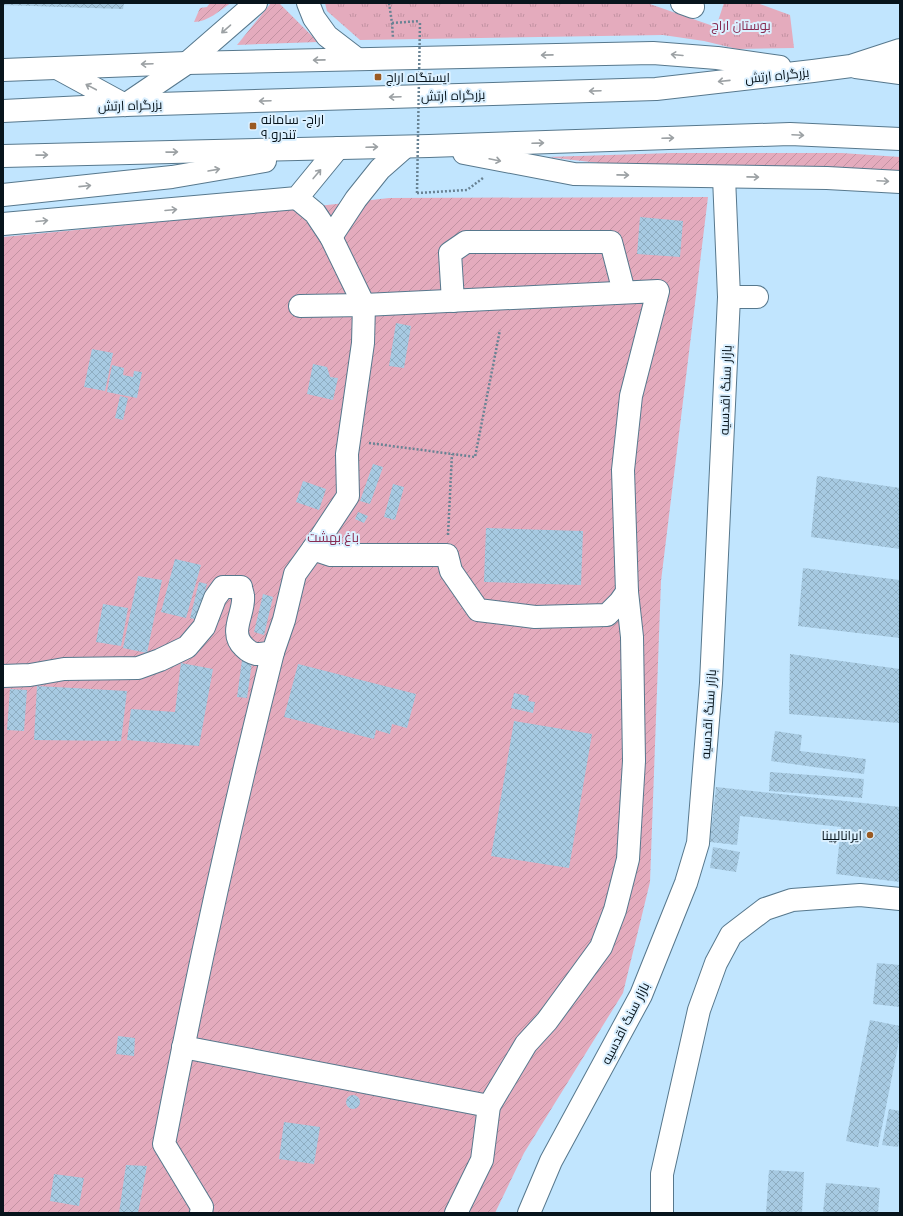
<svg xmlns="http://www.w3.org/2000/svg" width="903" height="1216" font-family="'Open Sans',Cairo,sans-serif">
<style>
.grass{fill:url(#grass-tufts)}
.garden{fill:url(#garden-furrows)}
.building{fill:url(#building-cross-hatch)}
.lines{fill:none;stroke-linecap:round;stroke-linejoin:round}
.minor-casing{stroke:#57788d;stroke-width:24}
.highway-casing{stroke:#57788d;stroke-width:24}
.path{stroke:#698394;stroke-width:2.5;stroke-dasharray:2 2;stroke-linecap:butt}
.minor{stroke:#fff;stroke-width:22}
.highway{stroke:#fff;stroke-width:22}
.path-bridge{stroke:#698394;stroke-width:2.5;stroke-dasharray:2 2;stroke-linecap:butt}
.oneway{stroke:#9ca1a4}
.poi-dot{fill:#9a5a22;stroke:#dbf0ff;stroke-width:1.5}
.labels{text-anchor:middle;stroke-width:4;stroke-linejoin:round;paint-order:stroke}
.park-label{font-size:13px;fill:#872c52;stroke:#dbf0ff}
.street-label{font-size:13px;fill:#07141c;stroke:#dbf0ff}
.poi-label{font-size:13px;fill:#07141c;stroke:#dbf0ff;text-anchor:start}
</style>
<defs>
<pattern id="grass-tufts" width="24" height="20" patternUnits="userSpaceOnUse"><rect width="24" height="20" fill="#e4abbd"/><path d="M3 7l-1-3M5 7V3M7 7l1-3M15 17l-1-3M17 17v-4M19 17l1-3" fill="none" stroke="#c292a2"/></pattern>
<pattern id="garden-furrows" width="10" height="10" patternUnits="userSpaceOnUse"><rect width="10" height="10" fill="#e4abbd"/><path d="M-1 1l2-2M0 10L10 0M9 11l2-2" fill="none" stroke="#c292a2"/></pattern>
<pattern id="building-cross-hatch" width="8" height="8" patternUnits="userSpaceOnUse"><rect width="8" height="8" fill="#a7cae2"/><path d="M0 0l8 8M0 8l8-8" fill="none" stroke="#8eadc1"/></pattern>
</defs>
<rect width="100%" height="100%" fill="#c1e5fe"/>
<path class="grass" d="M 325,3 L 647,3 L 716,27 L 724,3 L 757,3 L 790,15 L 794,48 L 737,49 L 704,41 L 663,35 L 360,40 L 327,11 Z"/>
<g class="garden">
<path d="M 210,3 L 231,3 C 220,10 208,22 194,22 L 200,8 L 207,7 Z"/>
<path d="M 271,3 L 279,3 L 318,42 L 237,45 Z"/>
<path d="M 672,153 L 842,153 L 900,157 L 900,171 L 617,165 L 547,157 Z"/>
<path d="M 708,197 L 661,581 L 650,882 L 623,993 L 524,1153 L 495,1213 L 3,1213 L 3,237 L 292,209 L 389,198 Z"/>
</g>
<g class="building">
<path d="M 3,3 L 124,3 L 123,9 L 3,5 Z"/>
<path d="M 640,217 L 683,221 L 680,257 L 637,254 Z"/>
<path d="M 396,323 L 411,326 L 404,368 L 389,366 Z"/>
<path d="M 92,349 L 113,353 L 105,391 L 84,387 Z"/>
<path d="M 313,364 L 327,367 L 330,377 L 338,378 L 333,400 L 307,394 Z"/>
<path d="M 112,365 L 124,368 L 123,375 L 133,377 L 134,371 L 142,372 L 137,398 L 107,392 Z"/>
<path d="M 120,396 L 128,398 L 123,420 L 115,418 Z"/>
<path d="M 373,464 L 383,467 L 370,504 L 360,501 Z"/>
<path d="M 817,476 L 900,488 L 900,549 L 811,537 Z"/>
<path d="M 303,481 L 326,489 L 319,510 L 296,502 Z"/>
<path d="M 393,484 L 404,487 L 395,520 L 384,517 Z"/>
<path d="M 358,512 L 368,516 L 364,523 L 355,519 Z"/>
<path d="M 486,528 L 583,531 L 581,585 L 484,582 Z"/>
<path d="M 175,559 L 201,565 L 186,618 L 161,612 Z"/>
<path d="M 803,568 L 900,580 L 900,638 L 798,626 Z"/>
<path d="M 138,576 L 162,580 L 147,653 L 123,648 Z"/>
<path d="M 199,582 L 207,584 L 198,620 L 190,618 Z"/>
<path d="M 263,594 L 273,597 L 264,635 L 254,632 Z"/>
<path d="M 103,604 L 128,608 L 121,646 L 96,642 Z"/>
<path d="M 790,654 L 900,669 L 900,723 L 789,714 Z"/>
<path d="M 242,660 L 252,662 L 247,698 L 237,697 Z"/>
<path d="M 181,663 L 213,669 L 199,746 L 127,740 L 131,709 L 175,712 Z"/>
<path d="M 298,664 L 416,694 L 407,728 L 392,724 L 390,734 L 376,730 L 374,739 L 284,717 Z"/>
<path d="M 37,686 L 127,691 L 121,741 L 34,740 Z"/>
<path d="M 10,689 L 27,690 L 24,731 L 7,730 Z"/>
<path d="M 514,693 L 529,696 L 528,701 L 535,702 L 533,713 L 511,708 Z"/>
<path d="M 514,721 L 592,734 L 569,868 L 491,856 Z"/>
<path d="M 775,731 L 802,735 L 800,751 L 866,759 L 864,774 L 771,761 Z"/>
<path d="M 770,772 L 864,779 L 862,798 L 769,791 Z"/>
<path d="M 716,787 L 900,807 L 900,882 L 836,874 L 841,827 L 740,816 L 737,845 L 710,842 Z"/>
<path d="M 713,847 L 740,852 L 736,872 L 710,868 Z"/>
<path d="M 877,963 L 900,965 L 900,1007 L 873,1004 Z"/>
<path d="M 870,1020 L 900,1026 L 900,1036 L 878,1147 L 846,1141 Z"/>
<path d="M 118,1036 L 135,1038 L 134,1056 L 116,1054 Z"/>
<circle cx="353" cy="1102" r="7"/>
<path d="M 889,1109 L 900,1111 L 900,1136 L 898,1147 L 882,1145 Z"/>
<path d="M 284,1122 L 320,1127 L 314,1164 L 279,1159 Z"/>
<path d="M 126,1165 L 147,1166 L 138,1213 L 119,1213 Z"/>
<path d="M 769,1170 L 804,1172 L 802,1213 L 766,1213 Z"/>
<path d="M 54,1174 L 84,1178 L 79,1206 L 50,1201 Z"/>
<path d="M 826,1183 L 880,1188 L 878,1213 L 823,1213 Z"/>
</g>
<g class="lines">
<defs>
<g id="minor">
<path d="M 308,3 L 314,18 L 327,36 L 357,59"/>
<path d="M 682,3 L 693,7"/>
<path d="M 187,63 L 256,3"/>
<path d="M 3,224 L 297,198 L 338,148"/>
<path d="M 331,237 L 356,199 L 380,169 L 405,147"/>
<path d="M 729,297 L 757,297"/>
<path d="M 453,301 L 450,253 L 466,242 L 611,242 L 624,292"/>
<path d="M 300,306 L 364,305 L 363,343 L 347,454 L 348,496 L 313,549"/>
<path d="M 3,676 L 30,675 L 64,669 L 138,668 L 160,660 L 187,647 L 204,627 L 215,598 L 223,587 L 241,587 C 241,590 243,593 243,596 C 245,613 228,632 244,647 C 254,657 260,654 273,652 L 284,620 L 295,574 L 313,549 L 331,555 L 447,555 L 451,571 L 478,610 L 535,617 L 607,615 L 620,602 L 627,592 L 623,470 L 631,396 L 658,291 L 364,305 L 331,237 L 315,213 L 297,198"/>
<path d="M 183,1047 L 489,1106"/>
<path d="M 201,1213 L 202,1207 L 164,1144 C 196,979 232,815 273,652"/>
<path d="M 456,1213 L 482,1160 L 489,1106 L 526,1044 L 547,1021 L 601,947 L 615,910 L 628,859 L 634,761 L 632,637 L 627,592"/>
<path d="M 529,1213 L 551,1161 L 641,995 L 686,883 L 698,843 L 711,683 L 729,297 L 724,177"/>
<path d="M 662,1213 L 662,1174 L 699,1010 L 716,963 L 731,935 L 765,909 L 792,900 L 860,895 L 900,899"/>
</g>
<g id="highway">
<path d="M 856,67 L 900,73"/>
<path d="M 57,68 L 125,105 L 187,63"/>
<path d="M 3,70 L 187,63 L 653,53 L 717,58 L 780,67"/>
<path d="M 3,111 L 125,105 L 656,89 L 813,71 L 851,66 L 900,50"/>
<path d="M 464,153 L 574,174 L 827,178 L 900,182"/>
<path d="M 3,156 L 429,146 L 790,134 L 900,139"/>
<path d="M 3,195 L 172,177 L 265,161"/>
</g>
</defs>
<use href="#minor" class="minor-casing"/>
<use href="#highway" class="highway-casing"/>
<g class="path">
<path d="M 389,3 L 392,23 L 393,38"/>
<path d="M 392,23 L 420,21"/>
<path d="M 417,193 L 467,190 L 483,178"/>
<path d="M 369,443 L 475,457 L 500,330"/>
<path d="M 448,535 L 452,454"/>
</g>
<use href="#minor" class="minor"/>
<use href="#highway" class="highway"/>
<path class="path-bridge" d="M 417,193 L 420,21"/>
</g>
<defs><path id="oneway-shaft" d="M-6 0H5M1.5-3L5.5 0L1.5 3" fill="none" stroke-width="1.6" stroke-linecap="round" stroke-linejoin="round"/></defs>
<g class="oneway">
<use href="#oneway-shaft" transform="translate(226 29) rotate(139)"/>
<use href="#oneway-shaft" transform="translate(547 55) rotate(179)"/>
<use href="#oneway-shaft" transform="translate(677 55) rotate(-175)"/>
<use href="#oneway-shaft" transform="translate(319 60) rotate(179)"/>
<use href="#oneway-shaft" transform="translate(147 64) rotate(178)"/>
<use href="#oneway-shaft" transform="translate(724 81) rotate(174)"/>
<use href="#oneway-shaft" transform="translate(91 87) rotate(-152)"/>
<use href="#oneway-shaft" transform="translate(595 91) rotate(178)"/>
<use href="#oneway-shaft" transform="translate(395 97) rotate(178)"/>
<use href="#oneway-shaft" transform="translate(265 101) rotate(178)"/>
<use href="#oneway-shaft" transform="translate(798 135) rotate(3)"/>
<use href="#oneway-shaft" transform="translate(668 138) rotate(-2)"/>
<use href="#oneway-shaft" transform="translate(538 143) rotate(-2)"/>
<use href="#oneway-shaft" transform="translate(372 147) rotate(-2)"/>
<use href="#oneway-shaft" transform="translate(172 152) rotate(-1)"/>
<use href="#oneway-shaft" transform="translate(42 155) rotate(-1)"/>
<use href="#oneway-shaft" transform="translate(495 160) rotate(12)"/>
<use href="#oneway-shaft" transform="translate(214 170) rotate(-10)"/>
<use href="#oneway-shaft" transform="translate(317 174) rotate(-50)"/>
<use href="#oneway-shaft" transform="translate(623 175) rotate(1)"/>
<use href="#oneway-shaft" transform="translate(753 177) rotate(1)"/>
<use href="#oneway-shaft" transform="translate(883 181) rotate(3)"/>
<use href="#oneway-shaft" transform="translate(85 186) rotate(-6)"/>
<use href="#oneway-shaft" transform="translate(171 210) rotate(-5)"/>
<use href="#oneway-shaft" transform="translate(42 221) rotate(-5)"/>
</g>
<g class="poi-dot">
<rect x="374" y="73" width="8" height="8" rx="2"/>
<rect x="249" y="122" width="8" height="8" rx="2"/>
<circle cx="870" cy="835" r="4"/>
</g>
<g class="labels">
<g class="park-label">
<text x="741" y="30">بوستان اراج</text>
<text x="333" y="542">باغ بهشت</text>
</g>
<g class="street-label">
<text transform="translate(777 75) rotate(-6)" y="5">بزرگراه ارتش</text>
<text transform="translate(453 95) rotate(-2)" y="5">بزرگراه ارتش</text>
<text transform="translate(130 105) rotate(-2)" y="5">بزرگراه ارتش</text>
<text transform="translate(725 390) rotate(-88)" y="5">بازار سنگ اقدسیه</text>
<text transform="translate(708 714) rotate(-86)" y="5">بازار سنگ اقدسیه</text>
<text transform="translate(625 1023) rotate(-63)" y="5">بازار سنگ اقدسیه</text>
</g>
<g class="poi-label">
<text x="386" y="82">ایستگاه اراج</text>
<text x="261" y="124">اراج- سامانه<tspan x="261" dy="15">۹ تندرو</tspan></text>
<text x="862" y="840" text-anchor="end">ایرانالپینا</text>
</g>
</g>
<rect width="903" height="1216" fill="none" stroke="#07141c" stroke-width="8"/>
</svg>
